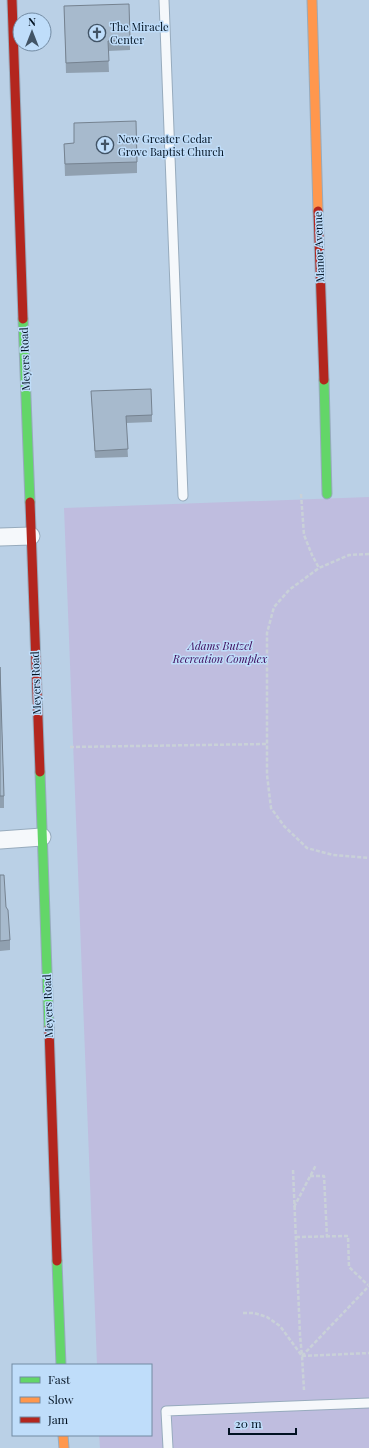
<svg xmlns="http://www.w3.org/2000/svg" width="369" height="1448" font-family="'Playfair Display',serif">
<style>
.green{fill:#bfbddf}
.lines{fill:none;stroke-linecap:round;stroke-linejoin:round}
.lane-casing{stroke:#97abbd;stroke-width:11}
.street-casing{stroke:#97abbd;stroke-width:19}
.fast-casing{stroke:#97abbd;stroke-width:11}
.slow-casing{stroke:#97abbd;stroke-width:11}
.jam-casing{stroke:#97abbd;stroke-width:11}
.path{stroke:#c9d1d8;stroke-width:2.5;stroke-dasharray:4 2;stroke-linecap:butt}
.lane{stroke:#f5f8fb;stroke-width:9}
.street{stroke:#f5f8fb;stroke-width:17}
.fast{stroke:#63d668;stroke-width:9}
.slow{stroke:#ff974d;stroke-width:9}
.jam{stroke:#b3261e;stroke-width:9}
.wall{fill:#90a0b0}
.building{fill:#a7bacd;stroke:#758290}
.labels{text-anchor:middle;stroke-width:3;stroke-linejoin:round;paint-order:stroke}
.poi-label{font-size:11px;fill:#011121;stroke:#bfddfa;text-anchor:start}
.street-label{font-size:11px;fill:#011121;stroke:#bfddfa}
.park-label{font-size:11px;font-style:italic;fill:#3b085a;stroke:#bfddfa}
</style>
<rect width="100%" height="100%" fill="#bad0e6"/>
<path class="green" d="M 369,497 L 369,1448 L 100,1448 L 99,1435 L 151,1435 L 151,1365 L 97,1365 L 64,508 Z"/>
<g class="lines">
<defs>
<g id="lane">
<path d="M 164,0 L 183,496"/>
<path d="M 168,1448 L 166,1411 L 369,1403"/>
</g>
<g id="street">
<path d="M 0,537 L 31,536"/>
<path d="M 0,840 L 42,837"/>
</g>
<g id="fast">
<path d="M 23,319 L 30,502"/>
<path d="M 324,380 L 327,494"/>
<path d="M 40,772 L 49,1028"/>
<path d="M 57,1261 L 61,1365"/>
</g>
<g id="slow">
<path d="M 312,0 L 318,211"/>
<path d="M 63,1435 L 64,1448"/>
</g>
<g id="jam">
<path d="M 12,0 L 23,319"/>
<path d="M 318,211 L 324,380"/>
<path d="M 30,502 L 40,772"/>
<path d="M 49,1028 L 57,1261"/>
</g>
</defs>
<use href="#lane" class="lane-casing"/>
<use href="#street" class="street-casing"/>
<use href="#fast" class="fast-casing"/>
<use href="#slow" class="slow-casing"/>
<use href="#jam" class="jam-casing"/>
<g class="path">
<path d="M 301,494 L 304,535 L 312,555 L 319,568"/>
<path d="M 369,554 L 349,555 L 319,568 L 289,590 L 274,607 L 267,633 L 267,775 L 271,808 L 284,826 L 307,848 L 333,855 L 369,858"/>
<path d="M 70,747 L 267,744"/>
<path d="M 293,1170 L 300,1335 L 302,1356"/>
<path d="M 310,1176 L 324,1176 L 327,1237"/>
<path d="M 294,1207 L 316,1165"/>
<path d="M 296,1237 L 348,1236 L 349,1267 L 368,1285"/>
<path d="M 243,1313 L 254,1313 L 267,1317 L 280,1326 L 302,1356 L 304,1390"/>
<path d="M 302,1356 L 369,1286"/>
<path d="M 302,1356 L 369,1353"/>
</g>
<use href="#lane" class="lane"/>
<use href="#street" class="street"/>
<use href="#fast" class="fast"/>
<use href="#slow" class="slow"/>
<use href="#jam" class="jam"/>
</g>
<g class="wall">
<path d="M 64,6 L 130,39 L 130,50 L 108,51 L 109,72 L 66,73 Z"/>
<path d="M 74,123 L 137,162 L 137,173 L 65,176 L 64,144 L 74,143 Z"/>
<path d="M 91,391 L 152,415 L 152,422 L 126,423 L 128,457 L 95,458 Z"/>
<path d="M 0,667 L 4,796 L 4,808 L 0,808 Z"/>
<path d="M 0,875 L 6,907 L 10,940 L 10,950 L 0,951 Z"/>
</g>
<g class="building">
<path d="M 129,4 L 130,39 L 108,41 L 109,61 L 66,63 L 64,6 Z"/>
<path d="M 136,121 L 137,162 L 65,164 L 64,144 L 74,143 L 74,123 Z"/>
<path d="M 151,389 L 152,415 L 126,416 L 128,449 L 95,451 L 91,391 Z"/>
<path d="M 0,667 L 4,796 L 0,796 Z"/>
<path d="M 0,875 L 4,875 L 6,907 L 8,910 L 10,940 L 0,941 Z"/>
</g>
<defs>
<symbol id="church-ring" viewBox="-11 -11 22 22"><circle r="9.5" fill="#bfddfa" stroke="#425466" stroke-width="1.5"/><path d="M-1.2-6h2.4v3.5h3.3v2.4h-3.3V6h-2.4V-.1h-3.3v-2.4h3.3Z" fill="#425466"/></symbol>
</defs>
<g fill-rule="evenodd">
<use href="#church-ring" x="87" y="23" width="20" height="20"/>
<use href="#church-ring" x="95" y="135" width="20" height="20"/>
</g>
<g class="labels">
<g class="poi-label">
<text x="110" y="31">The Miracle<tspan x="110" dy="13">Center</tspan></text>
<text x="118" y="143">New Greater Cedar<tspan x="118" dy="13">Grove Baptist Church</tspan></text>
</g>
<g class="street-label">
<text transform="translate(319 247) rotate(-92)" y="4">Manor Avenue</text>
<text transform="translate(25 359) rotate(-92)" y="4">Meyers Road</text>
<text transform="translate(36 683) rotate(-92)" y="4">Meyers Road</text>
<text transform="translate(48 1006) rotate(-92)" y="4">Meyers Road</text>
</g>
<g class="park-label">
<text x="220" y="650">Adams Butzel<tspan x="220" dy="13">Recreation Complex</tspan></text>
</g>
</g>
<rect x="12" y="1364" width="140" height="72" fill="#bfddfa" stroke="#738ba3"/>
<rect x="20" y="1377" width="20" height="6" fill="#63d668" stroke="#738ba3"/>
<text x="48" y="1384" font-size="12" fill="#011121">Fast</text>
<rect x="20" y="1397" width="20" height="6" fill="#ff974d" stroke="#738ba3"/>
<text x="48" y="1404" font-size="12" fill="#011121">Slow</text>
<rect x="20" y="1417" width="20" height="6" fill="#b3261e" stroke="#738ba3"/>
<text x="48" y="1424" font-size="12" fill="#011121">Jam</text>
<g transform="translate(32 32)"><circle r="19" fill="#bfddfa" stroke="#738ba3"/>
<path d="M0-3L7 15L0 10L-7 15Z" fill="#425466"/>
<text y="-6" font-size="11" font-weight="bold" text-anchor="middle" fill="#011121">N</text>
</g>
<path d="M229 1428v6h67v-6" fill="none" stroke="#011121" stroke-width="2"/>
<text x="235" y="1428" font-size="12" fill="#011121" stroke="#bfddfa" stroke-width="3" paint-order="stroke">20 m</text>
</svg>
